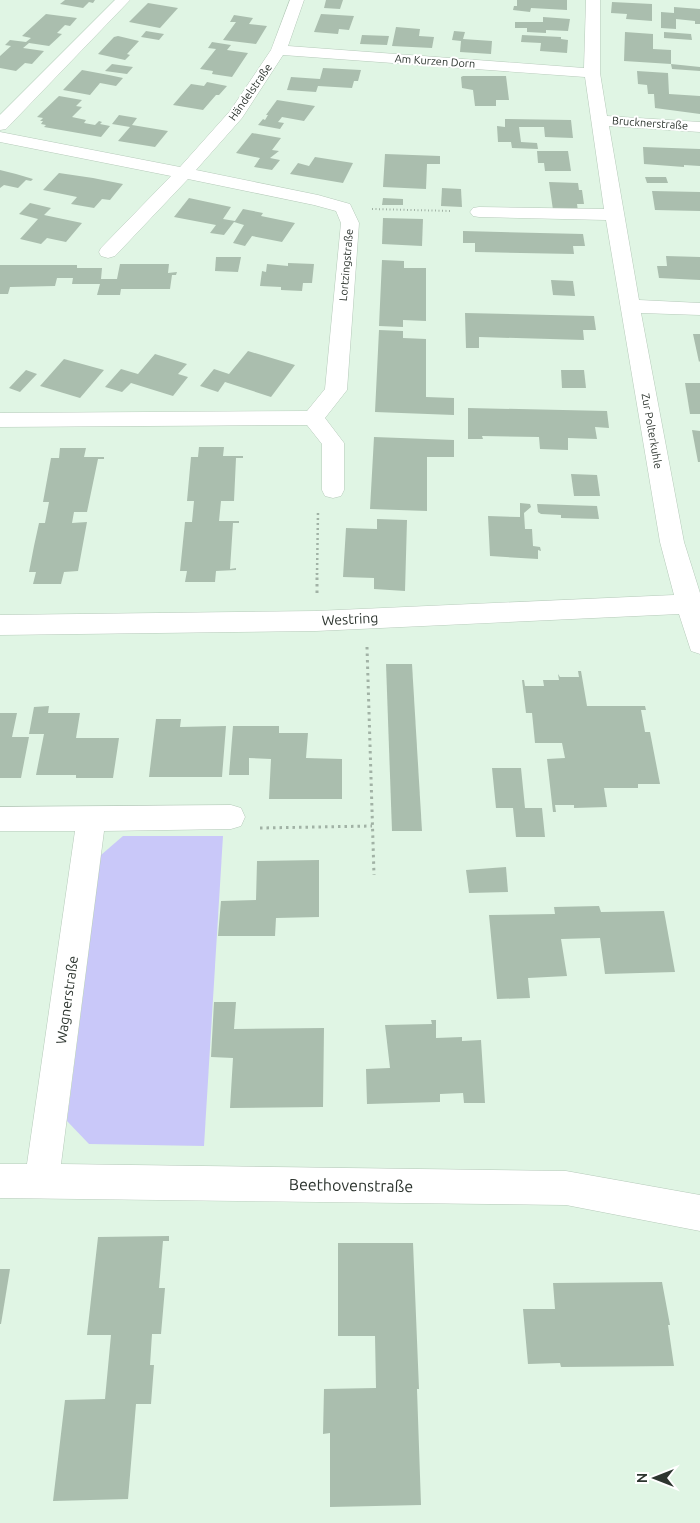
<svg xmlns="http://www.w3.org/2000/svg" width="700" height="1523" font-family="Ubuntu,sans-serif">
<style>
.green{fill:#c9c8f9}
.building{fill:#aabeae}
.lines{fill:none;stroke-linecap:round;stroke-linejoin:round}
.minor-casing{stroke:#b6caba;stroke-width:1}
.path-far2{stroke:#a1b2a5;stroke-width:2;stroke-dasharray:1 2.5;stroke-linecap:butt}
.path-far1{stroke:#a1b2a5;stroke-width:2.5;stroke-dasharray:2 3;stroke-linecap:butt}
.path{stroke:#a1b2a5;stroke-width:3;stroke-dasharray:2.5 4;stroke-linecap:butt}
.minor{fill:#fff;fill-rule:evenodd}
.labels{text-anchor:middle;stroke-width:4;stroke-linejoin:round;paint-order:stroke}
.far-street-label{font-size:11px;fill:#2d352f;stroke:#fff}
.street-label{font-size:14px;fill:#2d352f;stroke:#fff}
.near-street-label{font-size:16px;fill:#2d352f;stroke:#fff}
</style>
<rect width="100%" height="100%" fill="#e0f5e4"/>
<path class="green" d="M 123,836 L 223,836 L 204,1146 L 89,1144 L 67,1121 L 101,855 Z"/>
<g class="building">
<path d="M 65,0 L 95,0 L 93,3 L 89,2 L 83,8 L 60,4 Z"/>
<path d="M 326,0 L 343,0 L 340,9 L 324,8 Z"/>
<path d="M 517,0 L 567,0 L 567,10 L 531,8 L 530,12 L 513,10 L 514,6 L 517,6 Z"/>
<path d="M 612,2 L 652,4 L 652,21 L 626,19 L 627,14 L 611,13 Z"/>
<path d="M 148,3 L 178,8 L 160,28 L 129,22 Z"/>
<path d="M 674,7 L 700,9 L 700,24 L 695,24 L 695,21 L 676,19 L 676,29 L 661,28 L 661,12 L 674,13 Z"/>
<path d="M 46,14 L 77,18 L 70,26 L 65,25 L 57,33 L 62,34 L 49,46 L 29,43 L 23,48 L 44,51 L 32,64 L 25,63 L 16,71 L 0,68 L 0,56 L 11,46 L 5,45 L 10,40 L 26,42 L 31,38 L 22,36 Z"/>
<path d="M 321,14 L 354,16 L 349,30 L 339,29 L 338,34 L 314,32 Z"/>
<path d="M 234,15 L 253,18 L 249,24 L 267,26 L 256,44 L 223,40 L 236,22 L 230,22 Z"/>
<path d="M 543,17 L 570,19 L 568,31 L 546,30 L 546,33 L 527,32 L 527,28 L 515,28 L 515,22 L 543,22 Z"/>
<path d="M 396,27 L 420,29 L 419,36 L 434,37 L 432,48 L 392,46 Z"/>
<path d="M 146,31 L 164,34 L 159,40 L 141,37 Z"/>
<path d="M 454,31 L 465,32 L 463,39 L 492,41 L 491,54 L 460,52 L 461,41 L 452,40 Z"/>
<path d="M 625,32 L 653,34 L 653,49 L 671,50 L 671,64 L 624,61 Z"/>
<path d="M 664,32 L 691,34 L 692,40 L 664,38 Z"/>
<path d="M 362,35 L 389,36 L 387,45 L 360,44 Z"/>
<path d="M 522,35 L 561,37 L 561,39 L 568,40 L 567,53 L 540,51 L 541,43 L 521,42 Z"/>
<path d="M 118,36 L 139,41 L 127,54 L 130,55 L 125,60 L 98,54 L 114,37 Z"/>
<path d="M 212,42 L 231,45 L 227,50 L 248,53 L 232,77 L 212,74 L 213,71 L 200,69 L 216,49 L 208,48 Z"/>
<path d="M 112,64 L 133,67 L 127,74 L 105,71 Z"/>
<path d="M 671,64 L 700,67 L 700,71 L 672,69 Z"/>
<path d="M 323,68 L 361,70 L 358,81 L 354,81 L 352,88 L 318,86 L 316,92 L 287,90 L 291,77 L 320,79 Z"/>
<path d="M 82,70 L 109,75 L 123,78 L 116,86 L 100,83 L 90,95 L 63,90 Z"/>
<path d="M 637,71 L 668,73 L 669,94 L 700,96 L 700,114 L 655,108 L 654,94 L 648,94 L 647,85 L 638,84 Z"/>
<path d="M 463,76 L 506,76 L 509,100 L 496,100 L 496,106 L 475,106 L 473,90 L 462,88 L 461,77 Z"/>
<path d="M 207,82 L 227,86 L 219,95 L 216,95 L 203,110 L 173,105 L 191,84 L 204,86 Z"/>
<path d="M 59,96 L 82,100 L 76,106 L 82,107 L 72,117 L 86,120 L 84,123 L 95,125 L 99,121 L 102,122 L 100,124 L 110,126 L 101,137 L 44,127 L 46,125 L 41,124 L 43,121 L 40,121 L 43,118 L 37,117 Z"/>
<path d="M 277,100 L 315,106 L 304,121 L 282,117 L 278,122 L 284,123 L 280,129 L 258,125 L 263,119 L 265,120 L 268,115 L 266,115 Z"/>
<path d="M 119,115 L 137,118 L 132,125 L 168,131 L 155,147 L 118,141 L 130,127 L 112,124 Z"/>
<path d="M 505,119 L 571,120 L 573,138 L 545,137 L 544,127 L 519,127 L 521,142 L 537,143 L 538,149 L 512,148 L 511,142 L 498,142 L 497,126 L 505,127 Z"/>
<path d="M 252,133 L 281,138 L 272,150 L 279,151 L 270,158 L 280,160 L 272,170 L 254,167 L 260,158 L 236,153 Z"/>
<path d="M 643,147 L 700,149 L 700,166 L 684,165 L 684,167 L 644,164 Z"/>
<path d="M 537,151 L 568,151 L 571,171 L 545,171 L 544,163 L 538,163 Z"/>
<path d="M 385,154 L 440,156 L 440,164 L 427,164 L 426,189 L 383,187 Z"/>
<path d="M 315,157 L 353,163 L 343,183 L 290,174 L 298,163 L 309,166 Z"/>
<path d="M 0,170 L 16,174 L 33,179 L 31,181 L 26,180 L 18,188 L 4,185 L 0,188 Z"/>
<path d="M 59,173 L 93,178 L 123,184 L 110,200 L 102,199 L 94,208 L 71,204 L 77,197 L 43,190 Z"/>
<path d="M 645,177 L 666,177 L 668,183 L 647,183 Z"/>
<path d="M 549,182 L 578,183 L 579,190 L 582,190 L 584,204 L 577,204 L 578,211 L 553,210 Z"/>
<path d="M 442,188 L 461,189 L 462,207 L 441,206 Z"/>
<path d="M 652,191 L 700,192 L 700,211 L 655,210 Z"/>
<path d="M 189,198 L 231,207 L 223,219 L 235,221 L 243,209 L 263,213 L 261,216 L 295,223 L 282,242 L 252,236 L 245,246 L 233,243 L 244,225 L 234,222 L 224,235 L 210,233 L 216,225 L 174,217 Z"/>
<path d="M 383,198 L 403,199 L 403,205 L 382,205 Z"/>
<path d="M 30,203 L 51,208 L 44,215 L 82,223 L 66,242 L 47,238 L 41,244 L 20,239 L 38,219 L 19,214 Z"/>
<path d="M 383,218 L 423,219 L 422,246 L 382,244 Z"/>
<path d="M 463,231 L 583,234 L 585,246 L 573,246 L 574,254 L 475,252 L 475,243 L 463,243 Z"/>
<path d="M 666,256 L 700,257 L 700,280 L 659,278 L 657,266 L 667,266 Z"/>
<path d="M 216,257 L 241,257 L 238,272 L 215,271 Z"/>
<path d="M 382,260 L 404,261 L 404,268 L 426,268 L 426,321 L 403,320 L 403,327 L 379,326 Z"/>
<path d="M 288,263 L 314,264 L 312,283 L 303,283 L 302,291 L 281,290 L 281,287 L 260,286 L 262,271 L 266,272 L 267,264 L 288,266 Z"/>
<path d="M 120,264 L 169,264 L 168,273 L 177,272 L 176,275 L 172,275 L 170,289 L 121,289 L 120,295 L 97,295 L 100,284 L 72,284 L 73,278 L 57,278 L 55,286 L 10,287 L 8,294 L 0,294 L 0,265 L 77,265 L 77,268 L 102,268 L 101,279 L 117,279 Z"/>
<path d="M 551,280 L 573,281 L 575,296 L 553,295 Z"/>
<path d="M 465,313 L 594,316 L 596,330 L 583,330 L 584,340 L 479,337 L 479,348 L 466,348 Z"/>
<path d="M 379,330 L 403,331 L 403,338 L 426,339 L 426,397 L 454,398 L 454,415 L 375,412 Z"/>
<path d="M 693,334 L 700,334 L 700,361 L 699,362 Z"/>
<path d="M 248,351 L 295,365 L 271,397 L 225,382 L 218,392 L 200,386 L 214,369 L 229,374 Z"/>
<path d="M 155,354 L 187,364 L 178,374 L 188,377 L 173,396 L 131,383 L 122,392 L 105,387 L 121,369 L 138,374 Z"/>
<path d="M 64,359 L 104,370 L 80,398 L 40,386 Z"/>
<path d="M 26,370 L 37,374 L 20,392 L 9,388 Z"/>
<path d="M 561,370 L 584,370 L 586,388 L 562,388 Z"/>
<path d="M 685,383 L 700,383 L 700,414 L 690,414 Z"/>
<path d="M 468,408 L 607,411 L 609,428 L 595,427 L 597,439 L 568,438 L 568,450 L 540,449 L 539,437 L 482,436 L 483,439 L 468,439 Z"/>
<path d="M 692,430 L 700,431 L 700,462 L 698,462 Z"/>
<path d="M 374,437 L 454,440 L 454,457 L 427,457 L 427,511 L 370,509 Z"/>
<path d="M 199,447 L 224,447 L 223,456 L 243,456 L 243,458 L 236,458 L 234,501 L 221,501 L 219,521 L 239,521 L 239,523 L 233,523 L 230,569 L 236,568 L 236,570 L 216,571 L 215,582 L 185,582 L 187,571 L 180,571 L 185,522 L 192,522 L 194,501 L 187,501 L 191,457 L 198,457 Z"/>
<path d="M 60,448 L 86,448 L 84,457 L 104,457 L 104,459 L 98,459 L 87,512 L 74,512 L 72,523 L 87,522 L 78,571 L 64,572 L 61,584 L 33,584 L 36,572 L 29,572 L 34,546 L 39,523 L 45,523 L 49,502 L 43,502 L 51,458 L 59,458 Z"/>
<path d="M 571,474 L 597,475 L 600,496 L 574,496 Z"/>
<path d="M 520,503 L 530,504 L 531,507 L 524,513 L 525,529 L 532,529 L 533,546 L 540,547 L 541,551 L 538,550 L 538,559 L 490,556 L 488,516 L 520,517 Z"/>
<path d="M 537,504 L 597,506 L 599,519 L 561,518 L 561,515 L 541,514 L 538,512 Z"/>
<path d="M 377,519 L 407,520 L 405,591 L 374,589 L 374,578 L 343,577 L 346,528 L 377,529 Z"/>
<path d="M 386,664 L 412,664 L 422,831 L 392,831 Z"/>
<path d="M 578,671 L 581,671 L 587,706 L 645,706 L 646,710 L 641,710 L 645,732 L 650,732 L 660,784 L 638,784 L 638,788 L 604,788 L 607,807 L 574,808 L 574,805 L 555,805 L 556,812 L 553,812 L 547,759 L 565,758 L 562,743 L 535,743 L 532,713 L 526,713 L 522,680 L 524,680 L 525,686 L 544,686 L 543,680 L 559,680 L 558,674 L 560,677 L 579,677 Z"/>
<path d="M 49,706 L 48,713 L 80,713 L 76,738 L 119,738 L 113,778 L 76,778 L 76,775 L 36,775 L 44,734 L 29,734 L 34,707 Z"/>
<path d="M 0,713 L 17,713 L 12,737 L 29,737 L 21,778 L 0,778 Z"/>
<path d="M 156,719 L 181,719 L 180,727 L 226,726 L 222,777 L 149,777 Z"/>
<path d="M 233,726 L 279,726 L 279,733 L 308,733 L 306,758 L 342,759 L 342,799 L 269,799 L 271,759 L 249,758 L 249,775 L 229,775 Z"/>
<path d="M 492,768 L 521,768 L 525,808 L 542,808 L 545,837 L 516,837 L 513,808 L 496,808 Z"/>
<path d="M 319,860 L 319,917 L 276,918 L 275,936 L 218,936 L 221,901 L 256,900 L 257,861 Z"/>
<path d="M 506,867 L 508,892 L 469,893 L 466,870 Z"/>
<path d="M 599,906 L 601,912 L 664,911 L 675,972 L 605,974 L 600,938 L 561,939 L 567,976 L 528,978 L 530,998 L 497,999 L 489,915 L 555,914 L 554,907 Z"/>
<path d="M 214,1002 L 236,1002 L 234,1029 L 324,1028 L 323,1107 L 230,1108 L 233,1058 L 211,1057 Z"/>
<path d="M 431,1020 L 436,1020 L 436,1038 L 462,1037 L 462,1041 L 481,1040 L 485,1103 L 464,1103 L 463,1093 L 440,1094 L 440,1102 L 367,1104 L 366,1069 L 390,1068 L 385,1025 L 432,1024 Z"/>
<path d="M 169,1236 L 169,1241 L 163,1241 L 159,1288 L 165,1288 L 161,1334 L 152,1334 L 150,1365 L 154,1365 L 151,1404 L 136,1404 L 128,1499 L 53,1501 L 65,1400 L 105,1399 L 111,1335 L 87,1335 L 98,1237 Z"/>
<path d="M 338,1243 L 413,1243 L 419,1389 L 417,1389 L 421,1505 L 330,1507 L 330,1433 L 323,1434 L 324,1389 L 376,1388 L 375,1336 L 338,1336 Z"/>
<path d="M 0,1269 L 10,1269 L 1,1324 L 0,1324 Z"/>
<path d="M 662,1282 L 670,1325 L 668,1325 L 674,1366 L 561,1367 L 560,1363 L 528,1364 L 523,1309 L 555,1309 L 553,1283 Z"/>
</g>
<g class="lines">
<defs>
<g id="minor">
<path d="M 115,0 L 130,0 L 6,129 L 0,130 L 0,115 Z"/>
<path d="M 290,0 L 304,0 L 288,46 L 584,68 L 586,0 L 600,0 L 600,73 L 607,116 L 700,122 L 700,132 L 609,126 L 639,300 L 700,303 L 700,315 L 641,313 L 684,542 L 700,593 L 700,654 L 691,651 L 679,614 L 316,631 L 0,635 L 0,615 L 316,611 L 674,595 L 660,542 L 606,220 L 479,217 L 473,216 L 470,212 L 473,208 L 479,207 L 604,209 L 585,77 L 283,55 L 242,118 L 196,170 L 318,195 L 350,204 L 359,223 L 347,390 L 325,418 L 344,443 L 344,490 L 341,496 L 333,498 L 325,496 L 322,490 L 322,444 L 307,425 L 0,427 L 0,413 L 307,411 L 325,389 L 341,223 L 336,211 L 314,205 L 188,179 L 115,256 L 108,258 L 101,256 L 99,252 L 101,248 L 171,176 L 0,142 L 0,132 L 180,167 L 230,111 L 271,50 Z"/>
<path d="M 231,805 L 241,808 L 245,817 L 241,826 L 231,829 L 104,831 L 61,1164 L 566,1171 L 700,1195 L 700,1231 L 566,1205 L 0,1198 L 0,1164 L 27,1164 L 75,831 L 0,831 L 0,807 Z"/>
</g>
</defs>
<use href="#minor" class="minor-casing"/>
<path class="path-far2" d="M 372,209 L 451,211"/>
<path class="path-far1" d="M 317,575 L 318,512"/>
<g class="path">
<path d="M 317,593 L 317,573"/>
<path d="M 367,647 L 374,875"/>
<path d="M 260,828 L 372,826"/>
</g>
<use href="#minor" class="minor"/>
</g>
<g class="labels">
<g class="far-street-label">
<text transform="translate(435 61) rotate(4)" y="4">Am Kurzen Dorn</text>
<text transform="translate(250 92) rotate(-55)" y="4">Händelstraße</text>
<text transform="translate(650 123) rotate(4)" y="4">Brucknerstraße</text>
<text transform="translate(346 265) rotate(-85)" y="4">Lortzingstraße</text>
<text transform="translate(652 431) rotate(80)" y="4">Zur Polterkuhle</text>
</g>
<g class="street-label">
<text transform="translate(350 619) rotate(-3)" y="5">Westring</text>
<text transform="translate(67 1000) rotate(-82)" y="5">Wagnerstraße</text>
</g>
<g class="near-street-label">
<text transform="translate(351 1185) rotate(1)" y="6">Beethovenstraße</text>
</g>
</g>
<g transform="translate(655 1478) rotate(270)" stroke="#ffffff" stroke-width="4" paint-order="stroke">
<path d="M0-4L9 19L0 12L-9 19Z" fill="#2d352f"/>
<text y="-8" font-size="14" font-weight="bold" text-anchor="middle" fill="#2d352f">N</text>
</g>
</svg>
